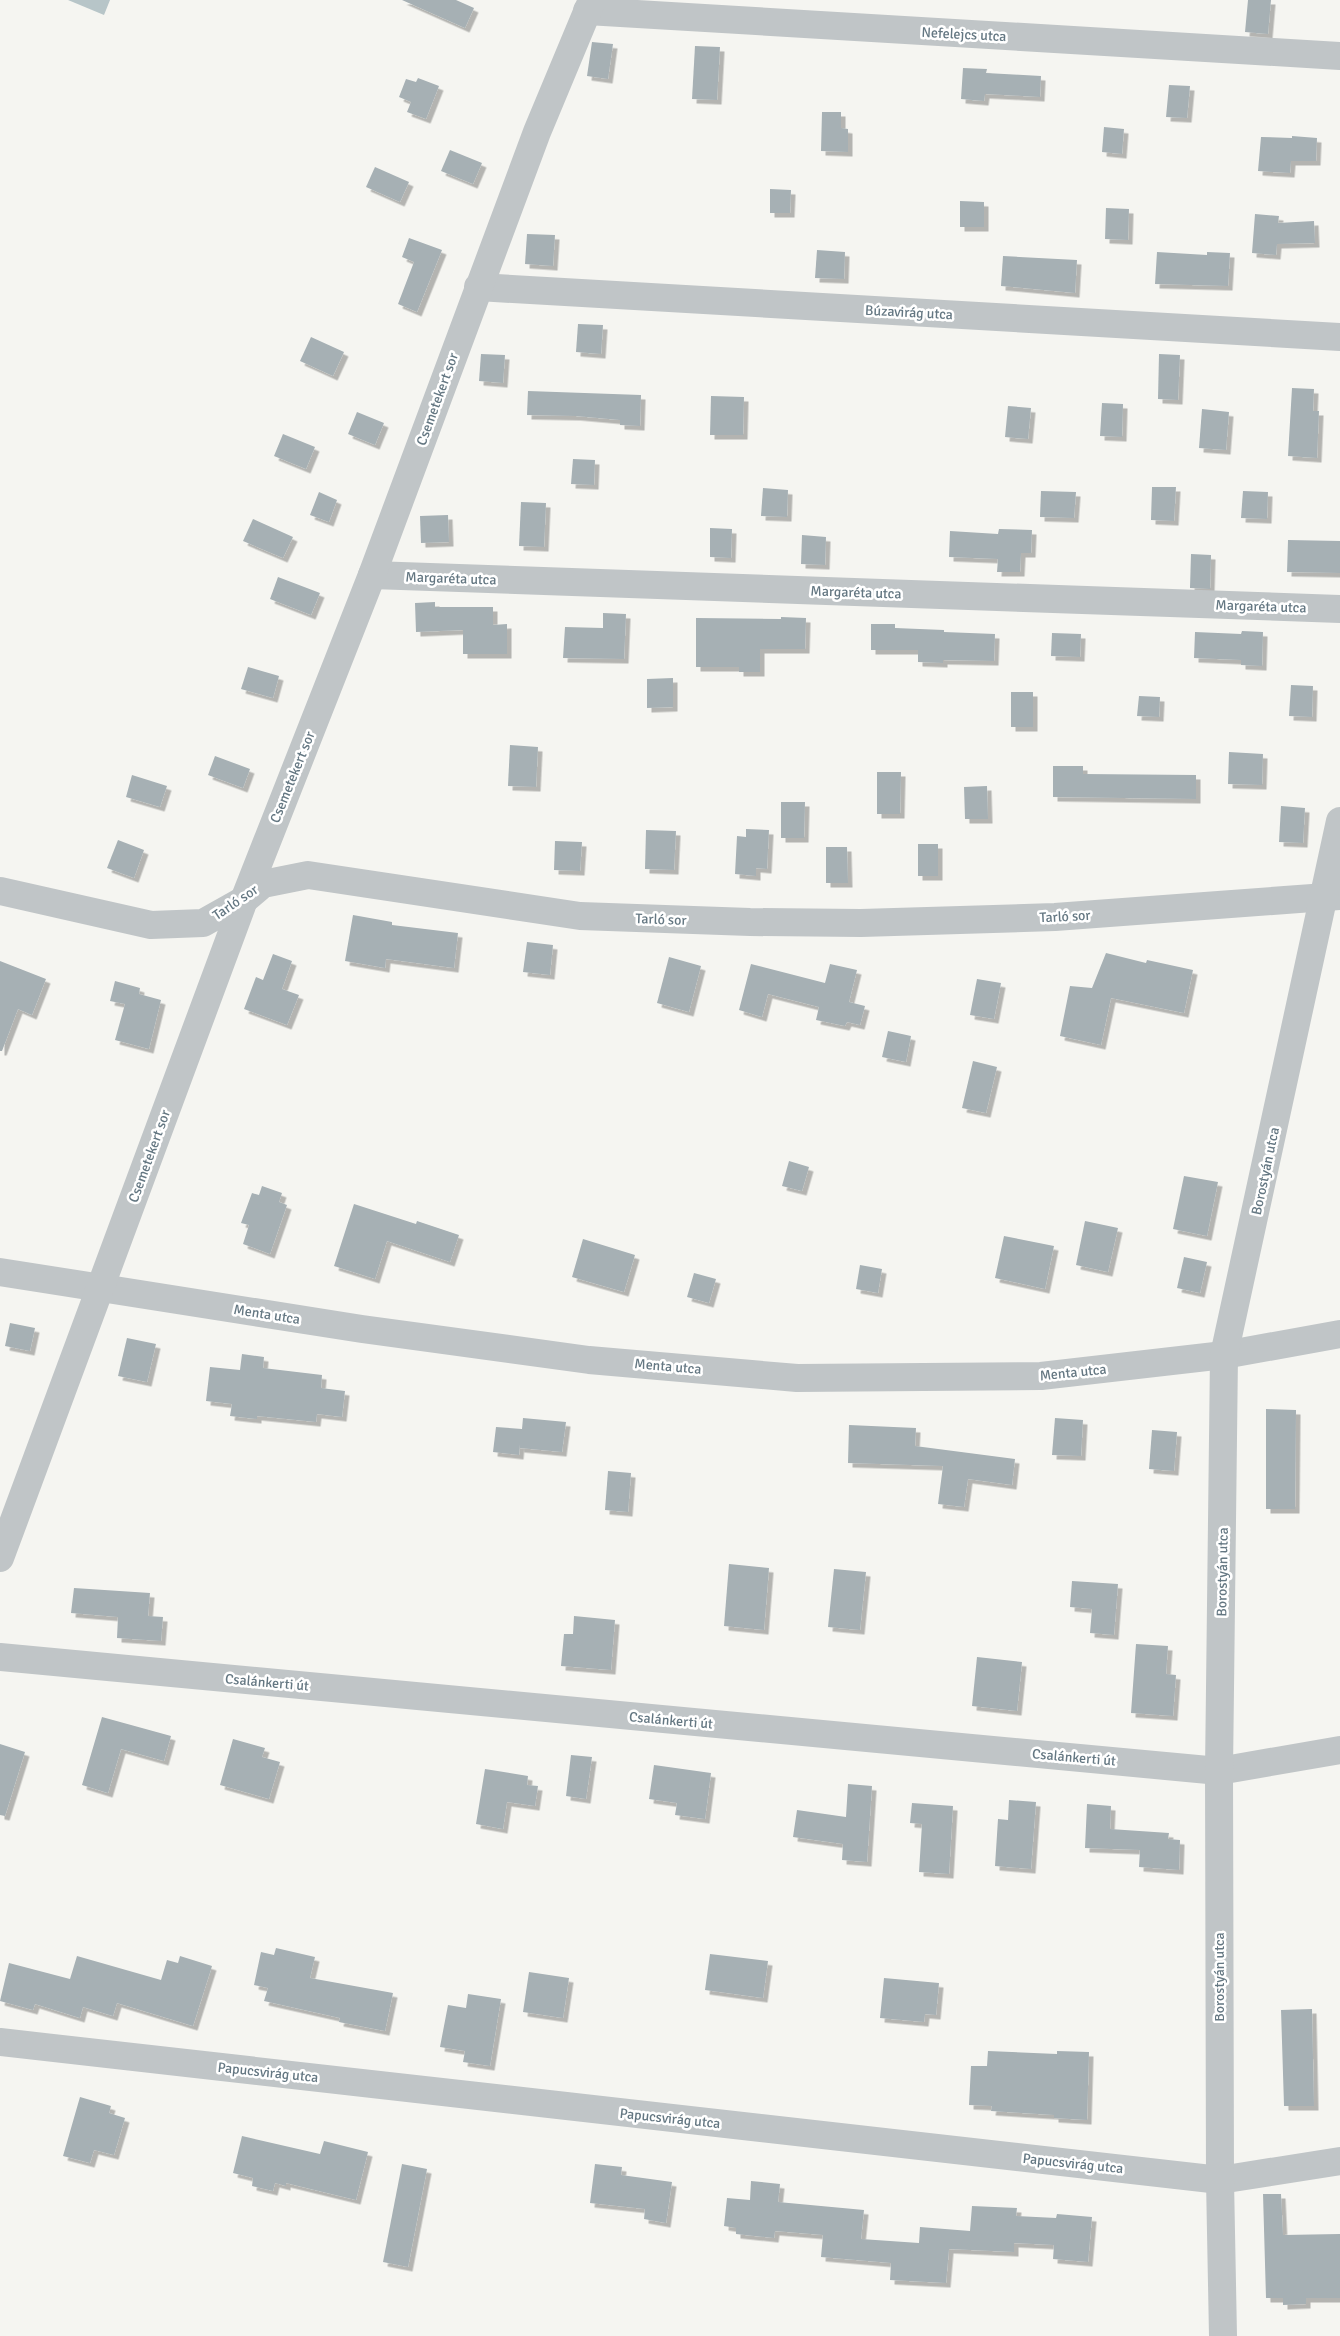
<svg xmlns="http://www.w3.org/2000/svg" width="1340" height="2336" font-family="Signika,sans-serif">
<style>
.water{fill:#b7c5c8}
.building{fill:#a6b0b4;filter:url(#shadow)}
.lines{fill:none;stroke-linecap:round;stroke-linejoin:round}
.street{stroke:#c0c5c7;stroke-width:28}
.labels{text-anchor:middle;stroke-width:5;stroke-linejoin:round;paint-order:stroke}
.street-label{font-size:14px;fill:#647782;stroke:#fff}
</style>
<defs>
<filter id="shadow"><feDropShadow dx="4.5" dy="4.5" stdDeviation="0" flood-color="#0004"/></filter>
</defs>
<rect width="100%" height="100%" fill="#f5f5f1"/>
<path class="water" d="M 68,0 L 110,0 L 104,15 Z"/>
<g class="building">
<path d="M 402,0 L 456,0 L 474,8 L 465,28 Z"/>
<path d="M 1248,0 L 1271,0 L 1268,34 L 1245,32 Z"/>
<path d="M 592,42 L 613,44 L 608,79 L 587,76 Z"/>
<path d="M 695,46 L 720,47 L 717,100 L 692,99 Z"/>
<path d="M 963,68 L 987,69 L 986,73 L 1041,76 L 1040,97 L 985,94 L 984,101 L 961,99 Z"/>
<path d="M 418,78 L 439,86 L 426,119 L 407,112 L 411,102 L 399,97 L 406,79 L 416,82 Z"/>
<path d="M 1169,85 L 1190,86 L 1187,118 L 1166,117 Z"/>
<path d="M 822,112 L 841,112 L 841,128 L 848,129 L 848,152 L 821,151 Z"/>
<path d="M 1104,127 L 1124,129 L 1122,154 L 1102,152 Z"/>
<path d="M 1292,136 L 1317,138 L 1316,161 L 1291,161 L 1290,173 L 1258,171 L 1261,137 L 1292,138 Z"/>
<path d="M 450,150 L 482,163 L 473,184 L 441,171 Z"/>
<path d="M 375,167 L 409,182 L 400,202 L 366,187 Z"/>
<path d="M 770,189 L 791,190 L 790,213 L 770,213 Z"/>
<path d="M 960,201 L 984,202 L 984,227 L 960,227 Z"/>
<path d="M 1106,208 L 1129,209 L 1128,240 L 1105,239 Z"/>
<path d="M 1255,214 L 1279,216 L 1278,223 L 1314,221 L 1315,243 L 1277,244 L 1276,255 L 1252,253 Z"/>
<path d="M 527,234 L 555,235 L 553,266 L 525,264 Z"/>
<path d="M 409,238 L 442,250 L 417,312 L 398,304 L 414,262 L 402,257 Z"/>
<path d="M 817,250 L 845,252 L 844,279 L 815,278 Z"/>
<path d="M 1157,252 L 1207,255 L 1207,252 L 1230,253 L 1228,286 L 1155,284 Z"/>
<path d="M 1003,256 L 1077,260 L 1075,293 L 1001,286 Z"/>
<path d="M 578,324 L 603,325 L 601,354 L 576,352 Z"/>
<path d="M 311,337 L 344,352 L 333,376 L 300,361 Z"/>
<path d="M 481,354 L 505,355 L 503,383 L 479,381 Z"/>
<path d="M 1159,354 L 1180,355 L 1178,400 L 1158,399 Z"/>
<path d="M 1292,388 L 1314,389 L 1313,411 L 1319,411 L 1317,458 L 1288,456 Z"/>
<path d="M 528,391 L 641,395 L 640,426 L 620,425 L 620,420 L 576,416 L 527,415 Z"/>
<path d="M 711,396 L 744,397 L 743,435 L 710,435 Z"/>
<path d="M 1102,403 L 1123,404 L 1122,437 L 1100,436 Z"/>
<path d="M 1008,406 L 1031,408 L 1028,439 L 1005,437 Z"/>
<path d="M 1202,409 L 1229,412 L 1226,450 L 1199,448 Z"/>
<path d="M 357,412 L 384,423 L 375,445 L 348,434 Z"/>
<path d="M 283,434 L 315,447 L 306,469 L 274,456 Z"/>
<path d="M 573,459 L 595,460 L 594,485 L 571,484 Z"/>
<path d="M 1152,487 L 1176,487 L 1174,521 L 1151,520 Z"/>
<path d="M 763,488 L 788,490 L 787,517 L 761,516 Z"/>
<path d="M 1041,491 L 1076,492 L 1074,518 L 1040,517 Z"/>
<path d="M 1243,491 L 1268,492 L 1267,519 L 1241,518 Z"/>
<path d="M 319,492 L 337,500 L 329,522 L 310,515 Z"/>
<path d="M 521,502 L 546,503 L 544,547 L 519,546 Z"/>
<path d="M 448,515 L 449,542 L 421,543 L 420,516 Z"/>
<path d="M 253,519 L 293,537 L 283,558 L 243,541 Z"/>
<path d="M 710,528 L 732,529 L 731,558 L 710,557 Z"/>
<path d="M 999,529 L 1032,530 L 1031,553 L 1021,553 L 1020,572 L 997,572 L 998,559 L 949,557 L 950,531 L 998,534 Z"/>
<path d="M 802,535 L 826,537 L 825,565 L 801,564 Z"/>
<path d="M 1288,540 L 1340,541 L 1340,573 L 1287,572 Z"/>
<path d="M 1191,554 L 1211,555 L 1210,589 L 1190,588 Z"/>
<path d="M 278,577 L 320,593 L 311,615 L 270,599 Z"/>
<path d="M 435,602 L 435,607 L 493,607 L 493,625 L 507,624 L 507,654 L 463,654 L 463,630 L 416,632 L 415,603 Z"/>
<path d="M 603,613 L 626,614 L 624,659 L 563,658 L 565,627 L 603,628 Z"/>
<path d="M 781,617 L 806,618 L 805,649 L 760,649 L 760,672 L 739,672 L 739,667 L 696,667 L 696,618 L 781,619 Z"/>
<path d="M 871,624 L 895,624 L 895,628 L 944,630 L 944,632 L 995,634 L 994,661 L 943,660 L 943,663 L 918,662 L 918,650 L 871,650 Z"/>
<path d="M 1242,631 L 1263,632 L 1262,666 L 1241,665 L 1241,660 L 1194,658 L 1195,632 L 1241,634 Z"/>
<path d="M 1052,633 L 1081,634 L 1080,657 L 1051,656 Z"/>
<path d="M 248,667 L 279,676 L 273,698 L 241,689 Z"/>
<path d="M 673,678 L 673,707 L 647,708 L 647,679 Z"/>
<path d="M 1291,685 L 1313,686 L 1312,717 L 1289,716 Z"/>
<rect x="1011" y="692" width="22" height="35"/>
<path d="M 1139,696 L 1160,697 L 1159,717 L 1137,716 Z"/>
<path d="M 510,745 L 538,747 L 536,787 L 508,786 Z"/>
<path d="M 1229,752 L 1263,754 L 1262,785 L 1228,784 Z"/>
<path d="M 215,756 L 250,769 L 243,788 L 208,775 Z"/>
<path d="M 1053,766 L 1083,766 L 1083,774 L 1196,775 L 1196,799 L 1053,797 Z"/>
<path d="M 877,772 L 901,772 L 900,814 L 877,814 Z"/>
<path d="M 132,775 L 167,786 L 160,807 L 126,797 Z"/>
<path d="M 987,786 L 988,819 L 965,819 L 964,787 Z"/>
<path d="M 781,802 L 805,802 L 804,838 L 781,838 Z"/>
<path d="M 1281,806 L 1305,808 L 1303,843 L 1279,842 Z"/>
<path d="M 746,829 L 769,830 L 767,869 L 756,868 L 756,876 L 735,874 L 737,836 L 746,837 Z"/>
<path d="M 646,830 L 676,831 L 674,870 L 645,869 Z"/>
<path d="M 118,840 L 144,850 L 134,878 L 107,868 Z"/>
<path d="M 555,841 L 582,842 L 580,871 L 554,870 Z"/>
<rect x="918" y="844" width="20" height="32"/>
<path d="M 826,847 L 847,847 L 848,883 L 826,883 Z"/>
<path d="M 353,915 L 392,922 L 392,925 L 458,933 L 454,968 L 386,959 L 385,968 L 345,961 Z"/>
<path d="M 527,942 L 553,945 L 550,975 L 523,972 Z"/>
<path d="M 1106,953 L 1146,963 L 1147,960 L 1193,970 L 1184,1013 L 1111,998 L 1101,1045 L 1060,1036 L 1070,986 L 1092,988 Z"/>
<path d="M 273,954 L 292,961 L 282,989 L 299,995 L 287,1025 L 244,1009 L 256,977 L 263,980 Z"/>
<path d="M 669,957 L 701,966 L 689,1012 L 657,1003 Z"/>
<path d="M 0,961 L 46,979 L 32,1015 L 18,1009 L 2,1051 L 0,1051 Z"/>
<path d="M 751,964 L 825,983 L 830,964 L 857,970 L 849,1002 L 865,1006 L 860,1025 L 847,1022 L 845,1026 L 816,1020 L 819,1007 L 768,994 L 762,1017 L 739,1010 Z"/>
<path d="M 977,979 L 1001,983 L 994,1019 L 970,1015 Z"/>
<path d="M 115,981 L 140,988 L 139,994 L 161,1000 L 149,1049 L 115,1040 L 125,1004 L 110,1001 Z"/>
<path d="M 888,1031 L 911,1036 L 906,1062 L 882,1057 Z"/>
<path d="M 973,1061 L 997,1067 L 986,1113 L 962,1108 Z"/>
<path d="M 789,1161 L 809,1167 L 802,1191 L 782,1186 Z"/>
<path d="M 1184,1176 L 1218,1182 L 1207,1236 L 1173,1229 Z"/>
<path d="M 262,1186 L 282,1193 L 279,1202 L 287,1205 L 270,1254 L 243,1244 L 249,1225 L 241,1223 L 252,1193 L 259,1195 Z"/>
<path d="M 354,1204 L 416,1224 L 417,1221 L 459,1235 L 450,1262 L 387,1241 L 375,1279 L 334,1266 Z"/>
<path d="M 1085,1221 L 1118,1228 L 1108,1272 L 1076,1265 Z"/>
<path d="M 1004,1236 L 1054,1246 L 1045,1289 L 995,1278 Z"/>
<path d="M 583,1239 L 635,1255 L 624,1292 L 572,1277 Z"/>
<path d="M 1184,1257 L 1207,1262 L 1200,1293 L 1177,1288 Z"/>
<path d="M 860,1265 L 882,1269 L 878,1293 L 856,1289 Z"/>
<path d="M 694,1273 L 716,1279 L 709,1303 L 687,1297 Z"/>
<path d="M 10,1323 L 35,1328 L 30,1351 L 5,1346 Z"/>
<path d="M 127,1338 L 156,1344 L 147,1382 L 118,1376 Z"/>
<path d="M 242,1354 L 264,1357 L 263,1368 L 322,1375 L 321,1388 L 345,1391 L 342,1417 L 317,1414 L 316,1422 L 257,1416 L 257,1419 L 230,1416 L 232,1404 L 206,1401 L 210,1367 L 240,1370 Z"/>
<path d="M 1266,1409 L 1296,1410 L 1295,1509 L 1266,1509 Z"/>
<path d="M 523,1418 L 566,1422 L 562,1452 L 520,1448 L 520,1444 L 519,1455 L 493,1452 L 496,1427 L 522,1429 Z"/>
<path d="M 1055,1418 L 1083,1420 L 1081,1456 L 1052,1455 Z"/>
<path d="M 849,1425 L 916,1428 L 915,1446 L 1015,1459 L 1012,1485 L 968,1479 L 964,1507 L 938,1504 L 943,1466 L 848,1463 Z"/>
<path d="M 1152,1430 L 1177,1432 L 1174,1471 L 1149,1469 Z"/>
<path d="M 608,1471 L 631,1473 L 628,1512 L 605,1510 Z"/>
<path d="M 729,1564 L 769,1568 L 764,1630 L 724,1626 Z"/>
<path d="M 834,1569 L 866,1572 L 860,1630 L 828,1627 Z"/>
<path d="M 1072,1581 L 1118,1584 L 1114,1635 L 1090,1633 L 1092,1609 L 1070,1607 Z"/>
<path d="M 74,1588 L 150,1593 L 148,1616 L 163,1617 L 161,1641 L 117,1638 L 118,1617 L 71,1613 Z"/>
<path d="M 574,1616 L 615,1620 L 611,1670 L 561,1666 L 564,1634 L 573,1634 Z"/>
<path d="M 1136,1644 L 1168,1646 L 1166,1674 L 1176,1675 L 1173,1716 L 1131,1713 Z"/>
<path d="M 977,1657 L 1022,1662 L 1017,1711 L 972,1706 Z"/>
<path d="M 102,1717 L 171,1736 L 164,1761 L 121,1749 L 108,1793 L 82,1785 Z"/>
<path d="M 233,1739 L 265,1748 L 262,1757 L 280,1762 L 269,1799 L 220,1785 Z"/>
<path d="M 0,1744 L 25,1752 L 5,1816 L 0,1815 Z"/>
<path d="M 571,1755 L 592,1757 L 586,1799 L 566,1796 Z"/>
<path d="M 654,1765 L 711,1773 L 705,1819 L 675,1815 L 677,1803 L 649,1799 Z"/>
<path d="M 485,1769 L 528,1776 L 527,1785 L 538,1786 L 535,1806 L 507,1802 L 503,1829 L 476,1824 Z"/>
<path d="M 848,1784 L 872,1786 L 867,1862 L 842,1860 L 843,1844 L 793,1837 L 797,1810 L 846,1817 Z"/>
<path d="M 1009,1800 L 1036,1802 L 1031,1869 L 995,1866 L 998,1819 L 1008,1820 Z"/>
<path d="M 912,1803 L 953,1806 L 949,1874 L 919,1872 L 922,1824 L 910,1823 Z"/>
<path d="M 1087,1804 L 1111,1806 L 1110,1829 L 1169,1833 L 1168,1839 L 1180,1840 L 1179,1870 L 1139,1867 L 1140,1850 L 1085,1848 Z"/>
<path d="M 276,1948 L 315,1957 L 310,1978 L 393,1993 L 385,2031 L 339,2022 L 340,2018 L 264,2001 L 268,1988 L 254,1985 L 261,1952 L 274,1955 Z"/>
<path d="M 710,1954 L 768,1961 L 763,1998 L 705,1990 Z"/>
<path d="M 77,1956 L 161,1980 L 167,1960 L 178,1963 L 180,1956 L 212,1966 L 193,2026 L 117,2003 L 113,2016 L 83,2007 L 80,2018 L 35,2004 L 33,2010 L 0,2001 L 9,1963 L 70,1979 Z"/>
<path d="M 529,1972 L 569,1978 L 563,2018 L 523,2012 Z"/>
<path d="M 884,1978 L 939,1983 L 936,2015 L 925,2014 L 924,2022 L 880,2018 Z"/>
<path d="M 468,1994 L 501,1999 L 490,2066 L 463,2062 L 465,2051 L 440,2047 L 448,2005 L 466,2008 Z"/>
<path d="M 1312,2009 L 1314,2106 L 1284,2106 L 1281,2010 Z"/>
<path d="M 988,2051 L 1057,2054 L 1057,2051 L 1089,2052 L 1087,2120 L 1054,2118 L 1054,2115 L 991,2111 L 992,2106 L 969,2105 L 971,2066 L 987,2066 Z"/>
<path d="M 80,2097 L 111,2106 L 109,2113 L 125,2118 L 114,2155 L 94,2150 L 90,2163 L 63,2156 Z"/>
<path d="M 242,2136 L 320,2154 L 324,2141 L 368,2152 L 356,2200 L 286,2183 L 286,2186 L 275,2183 L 273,2191 L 252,2186 L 253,2178 L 233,2173 Z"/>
<path d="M 402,2164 L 427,2169 L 408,2267 L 383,2262 Z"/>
<path d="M 595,2164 L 622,2167 L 621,2175 L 672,2182 L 666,2223 L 644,2219 L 645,2209 L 590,2203 Z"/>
<path d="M 751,2181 L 780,2184 L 778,2202 L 864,2210 L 861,2239 L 919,2243 L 920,2227 L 970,2231 L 972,2206 L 1017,2208 L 1016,2216 L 1056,2218 L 1057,2214 L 1092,2217 L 1088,2262 L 1053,2259 L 1054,2245 L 1014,2243 L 1014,2252 L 949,2249 L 946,2283 L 890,2280 L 891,2263 L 821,2257 L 823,2235 L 775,2231 L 774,2238 L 736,2234 L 736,2228 L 724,2226 L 727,2198 L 750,2200 Z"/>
<path d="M 1263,2194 L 1281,2194 L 1283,2235 L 1340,2234 L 1340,2298 L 1306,2298 L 1306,2304 L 1283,2305 L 1283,2298 L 1266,2298 Z"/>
</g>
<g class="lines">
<g class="street">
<path d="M 587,11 L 1340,56"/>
<path d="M 478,287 L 1340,337"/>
<path d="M 372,575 L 1340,609"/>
<path d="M 0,891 L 151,925 L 203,923 L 244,900 L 263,884 L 308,875 L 580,916 L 750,922 L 861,923 L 1055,917 L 1340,896"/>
<path d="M 0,1272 L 362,1329 L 589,1360 L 797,1378 L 1041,1376 L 1224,1355 L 1340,1334"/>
<path d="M 0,1558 L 244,900 L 372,575 L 537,132 L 592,0"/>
<path d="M 0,1657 L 1219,1771 L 1340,1750"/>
<path d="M 0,2042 L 1220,2180 L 1340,2161"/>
<path d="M 1223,2336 L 1220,2180 L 1219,1771 L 1224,1355 L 1340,821"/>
</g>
</g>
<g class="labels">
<g class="street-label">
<text transform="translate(964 34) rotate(3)" y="5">Nefelejcs utca</text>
<text transform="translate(909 312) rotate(3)" y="5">Búzavirág utca</text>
<text transform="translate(437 399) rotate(-70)" y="5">Csemetekert sor</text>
<text transform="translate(451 578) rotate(2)" y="5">Margaréta utca</text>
<text transform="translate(856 592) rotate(2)" y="5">Margaréta utca</text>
<text transform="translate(1261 606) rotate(2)" y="5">Margaréta utca</text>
<text transform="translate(292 777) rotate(-68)" y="5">Csemetekert sor</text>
<text transform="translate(235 902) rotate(-34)" y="5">Tarló sor</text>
<text transform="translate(1065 916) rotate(-3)" y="5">Tarló sor</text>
<text transform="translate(661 919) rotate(2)" y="5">Tarló sor</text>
<text transform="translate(149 1156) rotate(-70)" y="5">Csemetekert sor</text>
<text transform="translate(1265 1171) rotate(-78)" y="5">Borostyán utca</text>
<text transform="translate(267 1314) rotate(9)" y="5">Menta utca</text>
<text transform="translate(668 1366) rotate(5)" y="5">Menta utca</text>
<text transform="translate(1073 1372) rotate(-6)" y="5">Menta utca</text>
<text transform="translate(1222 1572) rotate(-89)" y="5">Borostyán utca</text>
<text transform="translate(267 1682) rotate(5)" y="5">Csalánkerti út</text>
<text transform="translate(671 1720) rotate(5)" y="5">Csalánkerti út</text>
<text transform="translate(1074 1757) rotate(5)" y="5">Csalánkerti út</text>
<text transform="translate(1219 1977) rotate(-90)" y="5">Borostyán utca</text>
<text transform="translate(268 2072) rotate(6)" y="5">Papucsvirág utca</text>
<text transform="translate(670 2118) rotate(6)" y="5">Papucsvirág utca</text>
<text transform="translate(1073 2163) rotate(6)" y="5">Papucsvirág utca</text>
</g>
</g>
</svg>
